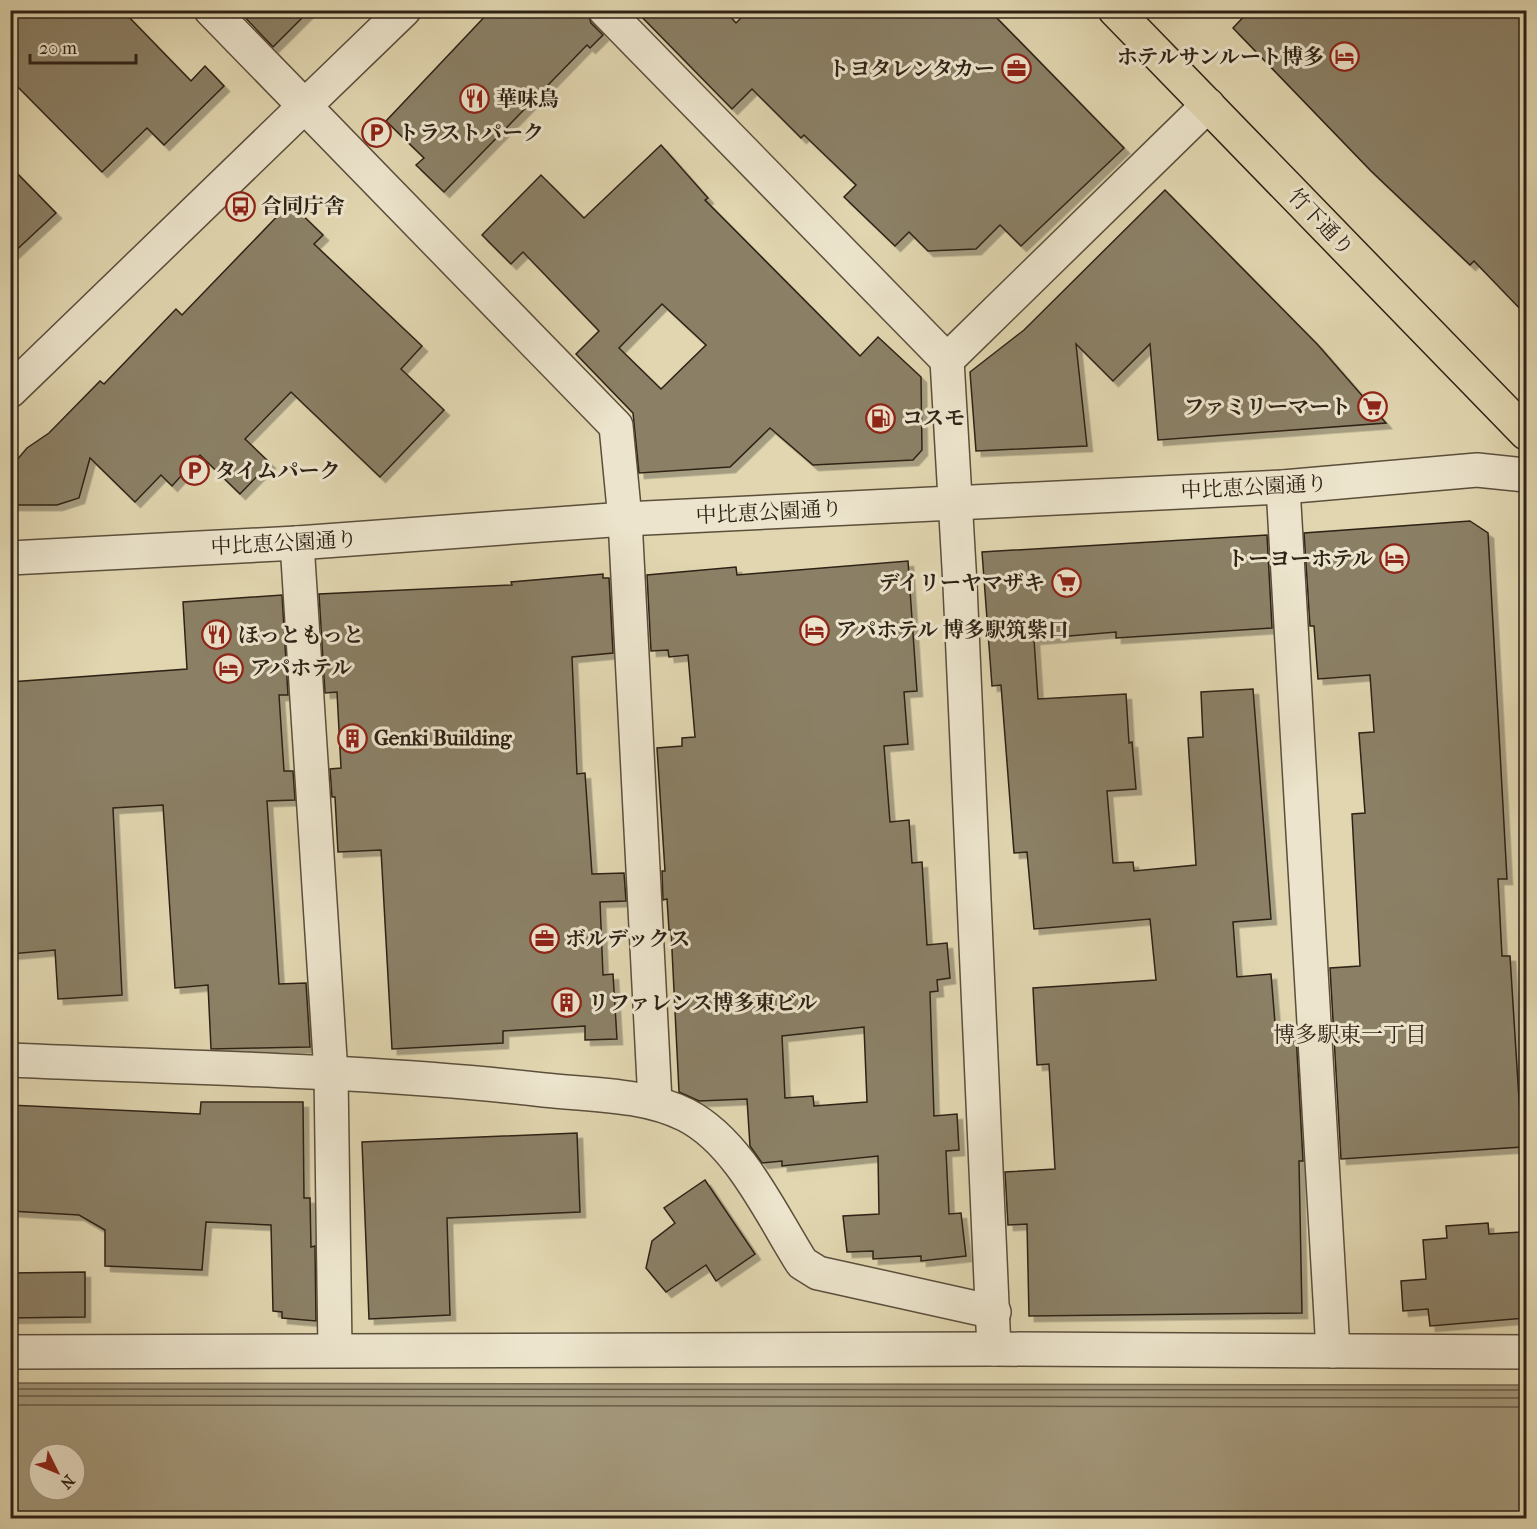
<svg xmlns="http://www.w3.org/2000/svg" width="1537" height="1529" font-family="'IM FELL French Canon','Noto Serif JP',serif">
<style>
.water{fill:#a4997c;stroke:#756953;stroke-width:1.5;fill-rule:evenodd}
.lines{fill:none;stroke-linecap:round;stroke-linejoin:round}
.shore{stroke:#695e49;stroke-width:1.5}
.building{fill:#8b8066;stroke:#2e2216;stroke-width:1.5;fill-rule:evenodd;filter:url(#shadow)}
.minor-casing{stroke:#5b4f3c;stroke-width:36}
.highway-casing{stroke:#2e2216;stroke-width:36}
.minor{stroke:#ece4cc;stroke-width:33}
.highway{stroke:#e1d6b0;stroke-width:33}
.labels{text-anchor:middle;stroke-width:6;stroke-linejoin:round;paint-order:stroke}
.poi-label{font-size:21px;font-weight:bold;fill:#2e2216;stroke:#ece4cc;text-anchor:start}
.street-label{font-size:21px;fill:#2e2216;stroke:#ece4cc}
.neighbourhood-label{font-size:22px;fill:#2e2216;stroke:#ece4cc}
</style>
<defs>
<filter id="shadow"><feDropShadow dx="5.5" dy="5.5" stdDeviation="0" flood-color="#0004"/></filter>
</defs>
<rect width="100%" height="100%" fill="#e1d6b0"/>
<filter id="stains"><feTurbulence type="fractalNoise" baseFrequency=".00333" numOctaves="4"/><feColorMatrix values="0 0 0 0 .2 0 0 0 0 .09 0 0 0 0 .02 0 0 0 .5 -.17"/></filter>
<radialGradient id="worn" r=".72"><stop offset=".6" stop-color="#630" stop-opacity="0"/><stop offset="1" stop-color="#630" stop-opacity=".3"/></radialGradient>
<path class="water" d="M 11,1383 L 1526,1385 L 1526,1518 L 11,1518 ZM 39,1454 L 75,1454 L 75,1490 L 39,1490 Z"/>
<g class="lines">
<g class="shore">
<path d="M 10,1389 L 1526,1390"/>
<path d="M 10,1396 L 1526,1398"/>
<path d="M 10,1405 L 1526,1407"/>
</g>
</g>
<g class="building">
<path d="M 10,10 L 122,10 L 191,81 L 205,66 L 224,86 L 164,145 L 147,128 L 102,172 L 10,79 Z"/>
<path d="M 238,10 L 310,10 L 273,47 Z"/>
<path d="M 491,10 L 587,10 L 591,23 L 603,35 L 590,48 L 587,45 L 444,192 L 416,165 L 424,158 L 386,121 Z"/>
<path d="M 635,10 L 724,10 L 736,23 L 749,10 L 989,10 L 1124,148 L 1021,246 L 1000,225 L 976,249 L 928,251 L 909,232 L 895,246 L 844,197 L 856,185 L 804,135 L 801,138 L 752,89 L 732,109 Z"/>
<path d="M 1250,10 L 1527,10 L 1527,316 L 1474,261 L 1470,265 L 1371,171 L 1233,28 Z"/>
<path d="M 661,145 L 708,198 L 705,200 L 860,356 L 878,337 L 921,377 L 922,450 L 913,460 L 813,465 L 770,428 L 730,467 L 639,473 L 633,413 L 576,354 L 599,331 L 523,252 L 511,264 L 482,235 L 541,175 L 584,218 ZM 662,304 L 706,345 L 661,389 L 619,348 Z"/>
<path d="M 10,166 L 56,213 L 10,256 Z"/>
<path d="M 1165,190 L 1318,345 L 1386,423 L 1158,440 L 1150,344 L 1113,381 L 1076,344 L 1087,446 L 976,451 L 970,372 L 1024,330 Z"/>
<path d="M 290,203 L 323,235 L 314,244 L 422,346 L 401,369 L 444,410 L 380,477 L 291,392 L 245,439 L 270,463 L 240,494 L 200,455 L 172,486 L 161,475 L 135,502 L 90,458 L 79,498 L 57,505 L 10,505 L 10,468 L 27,448 L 49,433 L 100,381 L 104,384 L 176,309 L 182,315 Z"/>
<path d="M 1470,521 L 1488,533 L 1507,879 L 1498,879 L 1502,956 L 1510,956 L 1522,1147 L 1341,1159 L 1330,968 L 1360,966 L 1352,814 L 1365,813 L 1359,733 L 1374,732 L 1370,675 L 1318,679 L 1314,626 L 1310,626 L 1304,533 Z"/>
<path d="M 1267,535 L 1272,628 L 1116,638 L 1116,632 L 1034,639 L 1038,699 L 1126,694 L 1129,743 L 1132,742 L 1136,789 L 1107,791 L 1113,863 L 1133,862 L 1134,871 L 1196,865 L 1188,738 L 1203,737 L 1201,692 L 1253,689 L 1271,919 L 1233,922 L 1237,977 L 1271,974 L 1276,1035 L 1296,1034 L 1303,1161 L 1299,1161 L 1302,1313 L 1029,1316 L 1027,1224 L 1008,1225 L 1005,1172 L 1055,1169 L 1049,1064 L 1037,1065 L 1033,988 L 1156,980 L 1150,919 L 1034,929 L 1027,852 L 1014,853 L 1001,685 L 992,686 L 982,552 Z"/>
<path d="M 908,561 L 917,691 L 904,692 L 908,744 L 884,746 L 890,822 L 909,820 L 912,863 L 922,862 L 927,945 L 947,943 L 950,978 L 937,980 L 938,991 L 930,992 L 934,1116 L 957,1114 L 959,1150 L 946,1151 L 949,1214 L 961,1213 L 966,1256 L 921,1261 L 921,1256 L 873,1259 L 873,1251 L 847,1252 L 843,1216 L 879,1214 L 878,1156 L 782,1166 L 782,1161 L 762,1163 L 750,1146 L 747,1099 L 699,1101 L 679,1092 L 671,930 L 669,930 L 667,899 L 663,900 L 662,871 L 665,871 L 657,748 L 682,746 L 682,738 L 695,737 L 688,655 L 669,657 L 668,650 L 651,651 L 647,575 L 736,567 L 737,575 ZM 864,1027 L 867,1102 L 814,1106 L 813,1096 L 785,1098 L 782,1036 Z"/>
<path d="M 603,574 L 603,578 L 609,578 L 613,653 L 572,657 L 577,774 L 585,773 L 592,874 L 624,873 L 626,901 L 600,902 L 603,975 L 613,974 L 617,1039 L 585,1040 L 585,1026 L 503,1031 L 503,1043 L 392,1049 L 381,850 L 338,852 L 335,797 L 332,797 L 330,769 L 341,768 L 337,692 L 325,693 L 319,594 L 512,585 L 511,582 Z"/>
<path d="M 282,595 L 288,695 L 279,695 L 284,771 L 293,771 L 295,800 L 267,801 L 279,984 L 306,983 L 310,1047 L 211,1049 L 208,985 L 175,988 L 163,805 L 113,808 L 122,995 L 58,999 L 55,950 L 10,954 L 10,682 L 187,669 L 183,602 Z"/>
<path d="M 201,1102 L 303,1102 L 304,1198 L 310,1198 L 311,1247 L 315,1246 L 316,1321 L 282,1318 L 282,1312 L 273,1311 L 271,1225 L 206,1222 L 202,1270 L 105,1266 L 105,1230 L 79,1215 L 10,1211 L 10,1105 L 200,1114 Z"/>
<path d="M 577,1133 L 580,1212 L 447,1218 L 450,1315 L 369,1319 L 362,1142 Z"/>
<path d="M 705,1180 L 755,1254 L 716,1281 L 706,1265 L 666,1292 L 646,1268 L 652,1241 L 675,1223 L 664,1208 Z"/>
<path d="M 1488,1223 L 1489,1234 L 1521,1232 L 1527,1318 L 1430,1326 L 1428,1309 L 1403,1311 L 1401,1281 L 1426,1279 L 1423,1240 L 1447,1238 L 1446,1226 Z"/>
<path d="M 85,1272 L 85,1317 L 10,1318 L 10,1273 Z"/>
</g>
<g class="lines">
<defs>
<g id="minor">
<path d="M 211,10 L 616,426 L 625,519 L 655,1102"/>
<path d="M 605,10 L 947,360 L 960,585 L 994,1349"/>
<path d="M 947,360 L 1208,105"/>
<path d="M 10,391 L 404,10"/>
<path d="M 1283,487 L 1333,1351"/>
<path d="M 297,543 L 331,1074 L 335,1349"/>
<path d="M 10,558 L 297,543 L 625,519 L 1283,487 L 1477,470 L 1526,475"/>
<path d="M 10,1060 C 188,1068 368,1070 544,1090 C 591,1095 644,1094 686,1115 C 739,1142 771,1214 802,1263 L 818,1273 L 994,1312"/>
<path d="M 10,1352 L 994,1349 L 1526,1352"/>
</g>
<path id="highway" d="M 1115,10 L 1526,433"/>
</defs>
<use href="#minor" class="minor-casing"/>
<use href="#highway" class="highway-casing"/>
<use href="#minor" class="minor"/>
<use href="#highway" class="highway"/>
</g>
<defs>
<symbol id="hotel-ring" viewBox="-11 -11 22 22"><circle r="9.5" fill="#ece4cc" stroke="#8f2418" stroke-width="1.5"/><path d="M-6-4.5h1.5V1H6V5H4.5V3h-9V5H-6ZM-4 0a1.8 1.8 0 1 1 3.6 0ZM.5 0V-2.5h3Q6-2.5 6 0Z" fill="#8f2418"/></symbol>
<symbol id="office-ring" viewBox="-11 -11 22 22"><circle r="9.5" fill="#ece4cc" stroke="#8f2418" stroke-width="1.5"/><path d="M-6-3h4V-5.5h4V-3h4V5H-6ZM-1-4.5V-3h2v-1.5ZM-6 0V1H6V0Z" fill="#8f2418"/></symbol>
<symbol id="restaurant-ring" viewBox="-11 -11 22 22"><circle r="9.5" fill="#ece4cc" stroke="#8f2418" stroke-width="1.5"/><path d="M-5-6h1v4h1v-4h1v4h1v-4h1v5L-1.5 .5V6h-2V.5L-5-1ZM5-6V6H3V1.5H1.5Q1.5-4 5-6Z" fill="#8f2418"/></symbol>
<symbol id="parking-ring" viewBox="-11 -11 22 22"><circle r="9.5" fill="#ece4cc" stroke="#8f2418" stroke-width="1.5"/><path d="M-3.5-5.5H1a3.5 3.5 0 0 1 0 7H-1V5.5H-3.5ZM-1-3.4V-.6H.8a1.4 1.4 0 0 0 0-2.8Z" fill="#8f2418"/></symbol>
<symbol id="bus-ring" viewBox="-11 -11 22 22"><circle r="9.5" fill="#ece4cc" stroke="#8f2418" stroke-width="1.5"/><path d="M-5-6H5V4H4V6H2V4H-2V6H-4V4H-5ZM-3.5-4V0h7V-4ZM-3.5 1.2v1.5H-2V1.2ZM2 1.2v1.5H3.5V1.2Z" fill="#8f2418"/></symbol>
<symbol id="supermarket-ring" viewBox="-11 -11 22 22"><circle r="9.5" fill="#ece4cc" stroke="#8f2418" stroke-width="1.5"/><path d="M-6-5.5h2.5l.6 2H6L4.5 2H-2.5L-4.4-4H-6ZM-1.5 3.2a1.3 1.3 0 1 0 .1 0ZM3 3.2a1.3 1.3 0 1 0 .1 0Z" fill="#8f2418"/></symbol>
<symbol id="fuel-ring" viewBox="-11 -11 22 22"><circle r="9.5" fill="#ece4cc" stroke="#8f2418" stroke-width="1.5"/><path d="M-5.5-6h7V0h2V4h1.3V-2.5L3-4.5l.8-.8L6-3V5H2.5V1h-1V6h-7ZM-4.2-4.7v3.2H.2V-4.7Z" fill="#8f2418"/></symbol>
<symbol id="building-ring" viewBox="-11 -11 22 22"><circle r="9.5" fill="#ece4cc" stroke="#8f2418" stroke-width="1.5"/><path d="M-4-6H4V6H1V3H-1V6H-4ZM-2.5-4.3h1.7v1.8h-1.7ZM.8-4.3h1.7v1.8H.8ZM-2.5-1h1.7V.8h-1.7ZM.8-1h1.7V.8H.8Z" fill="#8f2418"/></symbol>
</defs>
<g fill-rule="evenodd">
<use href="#hotel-ring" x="1328" y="40" width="33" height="33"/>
<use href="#office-ring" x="1000" y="52" width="33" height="33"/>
<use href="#restaurant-ring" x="458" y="82" width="33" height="33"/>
<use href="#parking-ring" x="360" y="116" width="33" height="33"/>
<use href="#bus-ring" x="224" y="190" width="33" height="33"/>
<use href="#supermarket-ring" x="1356" y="390" width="33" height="33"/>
<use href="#fuel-ring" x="864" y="402" width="33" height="33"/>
<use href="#parking-ring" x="178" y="454" width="33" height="33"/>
<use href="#hotel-ring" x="1378" y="542" width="33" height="33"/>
<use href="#supermarket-ring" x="1050" y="566" width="33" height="33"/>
<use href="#hotel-ring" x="798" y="614" width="33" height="33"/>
<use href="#restaurant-ring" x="200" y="618" width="33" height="33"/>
<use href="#hotel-ring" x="212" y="652" width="33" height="33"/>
<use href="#building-ring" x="336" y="722" width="33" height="33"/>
<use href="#office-ring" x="528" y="922" width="33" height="33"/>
<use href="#building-ring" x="550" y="986" width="33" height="33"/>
</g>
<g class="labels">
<g class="poi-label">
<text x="1324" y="64" text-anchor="end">ホテルサンルート博多</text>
<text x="995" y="76" text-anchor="end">トヨタレンタカー</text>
<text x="496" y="106">華味鳥</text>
<text x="398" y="140">トラストパーク</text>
<text x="261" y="213">合同庁舎</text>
<text x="1351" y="414" text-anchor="end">ファミリーマート</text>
<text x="902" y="425">コスモ</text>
<text x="215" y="478">タイムパーク</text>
<text x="1373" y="566" text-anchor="end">トーヨーホテル</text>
<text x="1045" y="590" text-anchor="end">デイリーヤマザキ</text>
<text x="836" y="637">アパホテル 博多駅筑紫口</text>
<text x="238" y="642">ほっともっと</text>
<text x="250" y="675">アパホテル</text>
<text x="374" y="745">Genki Building</text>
<text x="565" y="946">ボルデックス</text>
<text x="588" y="1010">リファレンス博多東ビル</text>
</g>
<g class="street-label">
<text transform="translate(1321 222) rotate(46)" y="7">竹下通り</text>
<text transform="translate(1254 487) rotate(-3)" y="7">中比恵公園通り</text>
<text transform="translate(769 512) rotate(-3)" y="7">中比恵公園通り</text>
<text transform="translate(284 543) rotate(-3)" y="7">中比恵公園通り</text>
</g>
<g class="neighbourhood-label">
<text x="1350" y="1042">博多駅東一丁目</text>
</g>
</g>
<rect width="1537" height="1529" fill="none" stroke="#e1d6b0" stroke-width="36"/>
<rect x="12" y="12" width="1513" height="1505" fill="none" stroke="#2e2216" stroke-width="3"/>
<rect x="18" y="18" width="1501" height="1493" fill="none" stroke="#2e2216" stroke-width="1.5"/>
<g transform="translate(57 1472) rotate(133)"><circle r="28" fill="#ece4cc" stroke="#a09683" stroke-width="1.5"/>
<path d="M0-4.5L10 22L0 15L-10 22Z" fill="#8f2418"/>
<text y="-9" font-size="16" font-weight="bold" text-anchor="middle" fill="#2e2216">N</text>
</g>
<path d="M30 54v9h106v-9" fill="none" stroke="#2e2216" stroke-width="3"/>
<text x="39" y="54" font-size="18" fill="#2e2216" stroke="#ece4cc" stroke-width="4.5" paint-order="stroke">20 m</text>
<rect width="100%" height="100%" filter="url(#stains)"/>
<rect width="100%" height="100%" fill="url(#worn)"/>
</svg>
